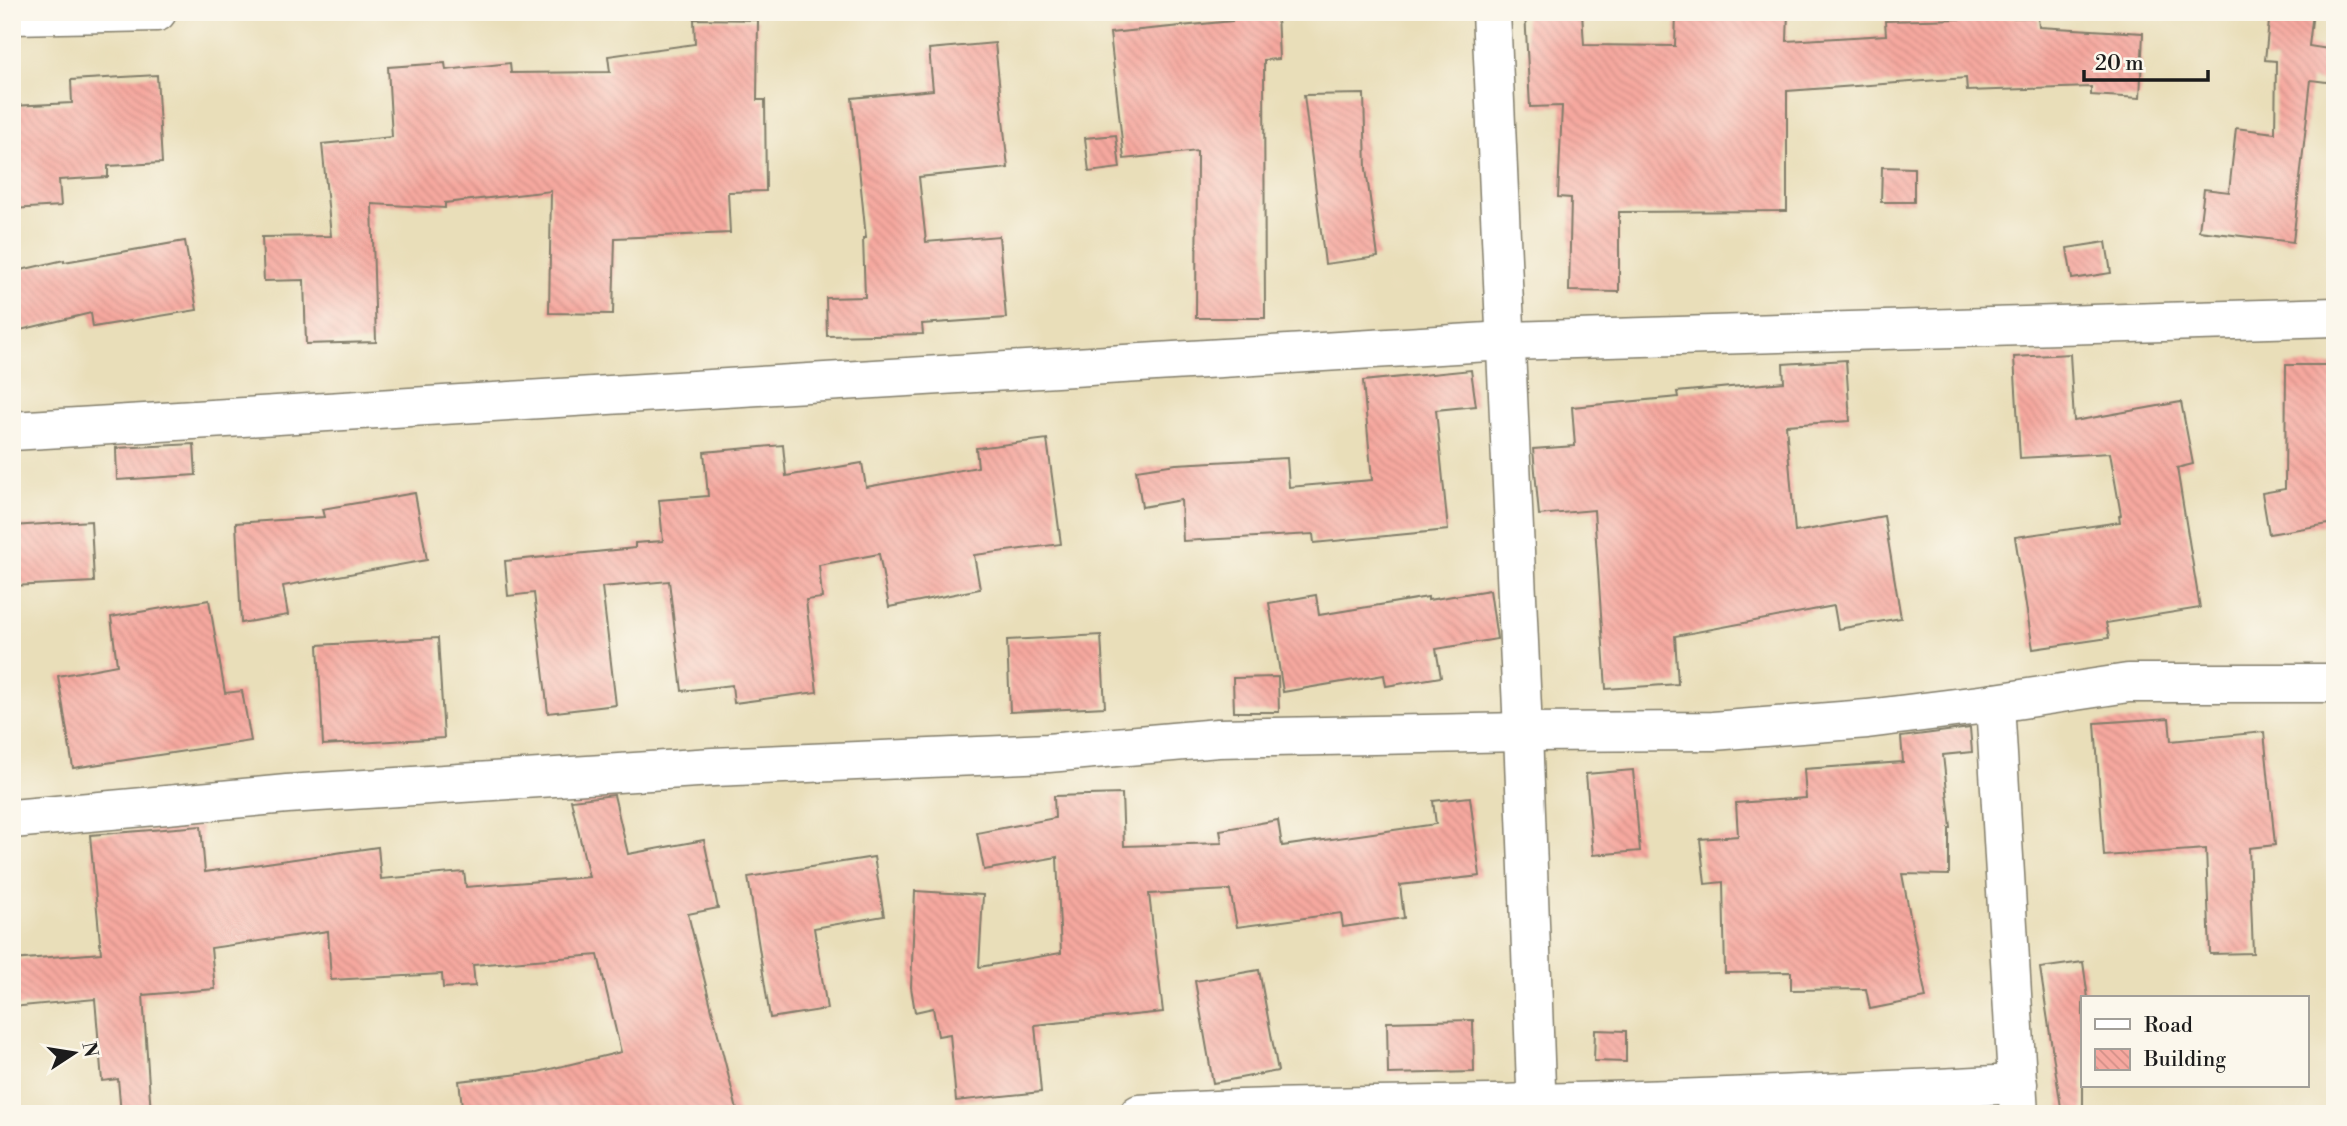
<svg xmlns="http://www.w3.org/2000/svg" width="2347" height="1126" font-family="'Libre Bodoni',serif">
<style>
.building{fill:url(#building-back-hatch)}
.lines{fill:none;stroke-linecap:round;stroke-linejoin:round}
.minor-casing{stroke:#827d6a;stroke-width:41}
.minor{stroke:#fff;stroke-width:38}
</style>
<defs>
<pattern id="building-back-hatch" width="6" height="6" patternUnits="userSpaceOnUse" patternTransform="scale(1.75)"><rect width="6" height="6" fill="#f6a89f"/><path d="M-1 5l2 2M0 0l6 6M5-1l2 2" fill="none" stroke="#d29088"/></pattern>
</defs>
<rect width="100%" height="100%" fill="#fbf7ec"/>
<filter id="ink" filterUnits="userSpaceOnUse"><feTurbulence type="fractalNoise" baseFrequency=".0143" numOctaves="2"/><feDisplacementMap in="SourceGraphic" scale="14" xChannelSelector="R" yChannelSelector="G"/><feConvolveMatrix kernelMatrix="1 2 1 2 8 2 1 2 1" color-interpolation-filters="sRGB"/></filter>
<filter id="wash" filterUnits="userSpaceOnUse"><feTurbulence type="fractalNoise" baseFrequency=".00686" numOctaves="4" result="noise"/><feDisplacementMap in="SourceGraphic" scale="28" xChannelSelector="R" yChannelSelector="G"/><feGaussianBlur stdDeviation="1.57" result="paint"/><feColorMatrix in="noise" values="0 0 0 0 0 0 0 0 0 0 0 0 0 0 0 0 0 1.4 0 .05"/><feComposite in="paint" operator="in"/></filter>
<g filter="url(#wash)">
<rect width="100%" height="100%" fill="#e9deb9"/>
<g id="blocks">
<g class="building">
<path d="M 1231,12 L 1277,12 L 1279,59 L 1264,60 L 1265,318 L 1196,318 L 1197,151 L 1124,159 L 1110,33 L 1232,21 Z"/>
<path d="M 1525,12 L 1582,12 L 1584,45 L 1675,46 L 1676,12 L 1788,12 L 1787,41 L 1886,35 L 1885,21 L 2038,17 L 2039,27 L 2143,33 L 2140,98 L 2091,95 L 2091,87 L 1967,91 L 1966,78 L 1787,91 L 1787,211 L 1619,212 L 1619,292 L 1569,291 L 1571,198 L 1558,197 L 1562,106 L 1530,107 Z"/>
<path d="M 2270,12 L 2313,12 L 2309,46 L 2335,50 L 2335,83 L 2311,80 L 2293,242 L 2199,231 L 2204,189 L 2229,192 L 2236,128 L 2275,133 L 2276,61 L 2265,60 Z"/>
<path d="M 694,19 L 758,20 L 757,100 L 765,100 L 766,191 L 728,192 L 730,233 L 615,238 L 613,314 L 549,313 L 551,191 L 445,203 L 445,208 L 372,204 L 376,342 L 306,344 L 304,280 L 264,281 L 262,237 L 331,236 L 322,144 L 392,137 L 388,67 L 445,63 L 446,70 L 510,63 L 511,73 L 610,72 L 608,56 L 695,44 Z"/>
<path d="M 995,43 L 1008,168 L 919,177 L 926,242 L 999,236 L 1006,318 L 922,324 L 923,334 L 827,336 L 826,298 L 865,297 L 863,238 L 866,238 L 852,98 L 933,90 L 929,49 Z"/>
<path d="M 157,75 L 162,163 L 108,166 L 108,177 L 59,180 L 61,206 L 12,209 L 12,106 L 72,103 L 71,80 Z"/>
<path d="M 1364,94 L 1366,169 L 1378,257 L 1325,264 L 1304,95 Z"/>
<path d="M 1116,135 L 1120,168 L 1089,172 L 1085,138 Z"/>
<path d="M 1882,167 L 1914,168 L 1914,202 L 1881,202 Z"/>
<path d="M 185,241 L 197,310 L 93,327 L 91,313 L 12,332 L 12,272 L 64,260 L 64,262 Z"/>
<path d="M 2106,242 L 2111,273 L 2072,279 L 2067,248 Z"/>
<path d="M 2070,354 L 2074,421 L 2181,402 L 2193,464 L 2177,468 L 2200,608 L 2106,623 L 2109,638 L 2033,649 L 2015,537 L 2120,522 L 2119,516 L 2121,515 L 2110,453 L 2020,458 L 2014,357 Z"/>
<path d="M 1846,360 L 1850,421 L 1786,425 L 1795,532 L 1884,516 L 1901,618 L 1838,629 L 1834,606 L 1675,636 L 1678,684 L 1606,689 L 1594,510 L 1539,515 L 1533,449 L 1575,446 L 1572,407 L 1678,397 L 1677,392 L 1784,382 L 1783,364 Z"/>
<path d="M 2286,365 L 2335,365 L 2335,523 L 2269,534 L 2262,493 L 2285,489 Z"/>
<path d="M 1471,370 L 1476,406 L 1436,410 L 1448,530 L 1314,543 L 1313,534 L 1183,541 L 1181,500 L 1142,507 L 1136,470 L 1176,464 L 1287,458 L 1289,487 L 1372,480 L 1363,381 Z"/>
<path d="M 1047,439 L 1061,544 L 974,555 L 980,589 L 889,607 L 879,554 L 819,565 L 822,598 L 806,600 L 817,692 L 734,703 L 732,685 L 682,691 L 669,581 L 602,587 L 616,705 L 548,713 L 534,593 L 508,596 L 505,561 L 635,548 L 635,543 L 663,541 L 659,500 L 708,496 L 704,452 L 783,445 L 786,476 L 862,463 L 866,487 L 978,467 L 976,448 Z"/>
<path d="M 194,444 L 196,475 L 117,480 L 116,448 Z"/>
<path d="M 415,493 L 427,560 L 283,586 L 288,615 L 241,623 L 236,523 L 324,517 L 322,509 Z"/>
<path d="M 91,521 L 94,582 L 12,586 L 12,526 Z"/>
<path d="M 1490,590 L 1497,639 L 1436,649 L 1441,677 L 1386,686 L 1384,675 L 1283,692 L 1269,603 L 1316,595 L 1319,615 L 1428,597 L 1428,600 Z"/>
<path d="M 209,600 L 225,693 L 242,691 L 251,741 L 73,768 L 58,676 L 117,665 L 111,617 Z"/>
<path d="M 1101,635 L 1105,707 L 1010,712 L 1007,640 Z"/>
<path d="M 438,638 L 444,738 L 323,745 L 318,645 Z"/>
<path d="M 1278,677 L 1279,712 L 1234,712 L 1233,678 Z"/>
<path d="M 2169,718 L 2171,741 L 2264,732 L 2275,845 L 2249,848 L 2253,953 L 2210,954 L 2206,849 L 2104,856 L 2095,723 Z"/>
<path d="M 1970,728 L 1972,752 L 1943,755 L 1951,828 L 1949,828 L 1949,875 L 1902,874 L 1926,998 L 1870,1009 L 1866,989 L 1791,990 L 1791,972 L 1725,973 L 1723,882 L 1705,884 L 1700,839 L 1738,836 L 1736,803 L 1806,798 L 1804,769 L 1903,762 L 1901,737 Z"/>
<path d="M 1633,770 L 1640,851 L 1593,855 L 1586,774 Z"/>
<path d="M 1122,794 L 1124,846 L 1222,843 L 1220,830 L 1278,820 L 1282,846 L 1436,824 L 1433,801 L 1470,797 L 1480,876 L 1400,885 L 1404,918 L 1343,927 L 1341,913 L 1237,927 L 1230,890 L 1149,894 L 1163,1012 L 1035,1025 L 1041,1092 L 956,1101 L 950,1034 L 938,1036 L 933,1008 L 915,1012 L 911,987 L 915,891 L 983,895 L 979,967 L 1061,953 L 1057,857 L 984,870 L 977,833 L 1055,818 L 1054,796 Z"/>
<path d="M 614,795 L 628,854 L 704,840 L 718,908 L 688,914 L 738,1114 L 463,1114 L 459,1081 L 538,1072 L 621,1052 L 598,955 L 473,965 L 475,986 L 443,988 L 442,974 L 331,980 L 328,931 L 211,948 L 215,989 L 143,995 L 151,1114 L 121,1114 L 118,1079 L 102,1081 L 95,999 L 12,1007 L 12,960 L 101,953 L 90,835 L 201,826 L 205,872 L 378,847 L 381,879 L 464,872 L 466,887 L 589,877 L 571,800 Z"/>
<path d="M 874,857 L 884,916 L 814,928 L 827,1009 L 770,1018 L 748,877 Z"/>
<path d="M 2083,962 L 2088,998 L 2083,998 L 2083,1114 L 2062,1114 L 2040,968 Z"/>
<path d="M 1259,970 L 1278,1071 L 1213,1083 L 1195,981 Z"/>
<path d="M 1473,1020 L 1474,1072 L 1388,1074 L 1387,1022 Z"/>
<path d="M 1595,1030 L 1626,1031 L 1626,1062 L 1594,1061 Z"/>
</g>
</g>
</g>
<g filter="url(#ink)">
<use href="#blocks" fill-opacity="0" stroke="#827d6a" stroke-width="2"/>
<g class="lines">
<defs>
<g id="minor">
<path d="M 1491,12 L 1523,732 L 1537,1114"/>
<path d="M 12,15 L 157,12"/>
<path d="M 12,431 L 1505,341 L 2335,317"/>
<path d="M 1995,703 L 2019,1114"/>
<path d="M 12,819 L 287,794 L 713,767 L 1048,753 L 1218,738 L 1523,732 L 1713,731 L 1867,719 L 1995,703 L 2128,683 L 2335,683"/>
<path d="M 1139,1114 C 1271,1105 1404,1107 1536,1103 C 1697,1099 1857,1092 2018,1084"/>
</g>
</defs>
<use href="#minor" class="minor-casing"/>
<use href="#minor" class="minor"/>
</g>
</g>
<rect width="2347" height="1126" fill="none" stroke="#fbf7ec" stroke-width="42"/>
<rect x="2081" y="996" width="228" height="91" fill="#fbf7ec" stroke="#a29f99" stroke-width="2"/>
<rect x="2095" y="1019" width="35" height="10" fill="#ffffff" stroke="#a29f99" stroke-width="2"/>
<text x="2144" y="1032" font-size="21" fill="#1c1c1c">Road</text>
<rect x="2095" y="1049" width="35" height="21" fill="url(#building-back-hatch)" stroke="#a29f99" stroke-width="2"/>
<text x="2144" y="1066" font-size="21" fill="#1c1c1c">Building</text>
<g transform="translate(74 1053) rotate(78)" stroke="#fbf7ec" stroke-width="5" paint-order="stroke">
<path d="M0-5L12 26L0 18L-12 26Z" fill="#1c1c1c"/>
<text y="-10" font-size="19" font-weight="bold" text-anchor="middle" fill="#1c1c1c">N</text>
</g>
<path d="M2084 70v10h124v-10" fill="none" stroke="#1c1c1c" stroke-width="3.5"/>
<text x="2095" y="70" font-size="21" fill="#1c1c1c" stroke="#fbf7ec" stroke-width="5" paint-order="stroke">20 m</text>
</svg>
